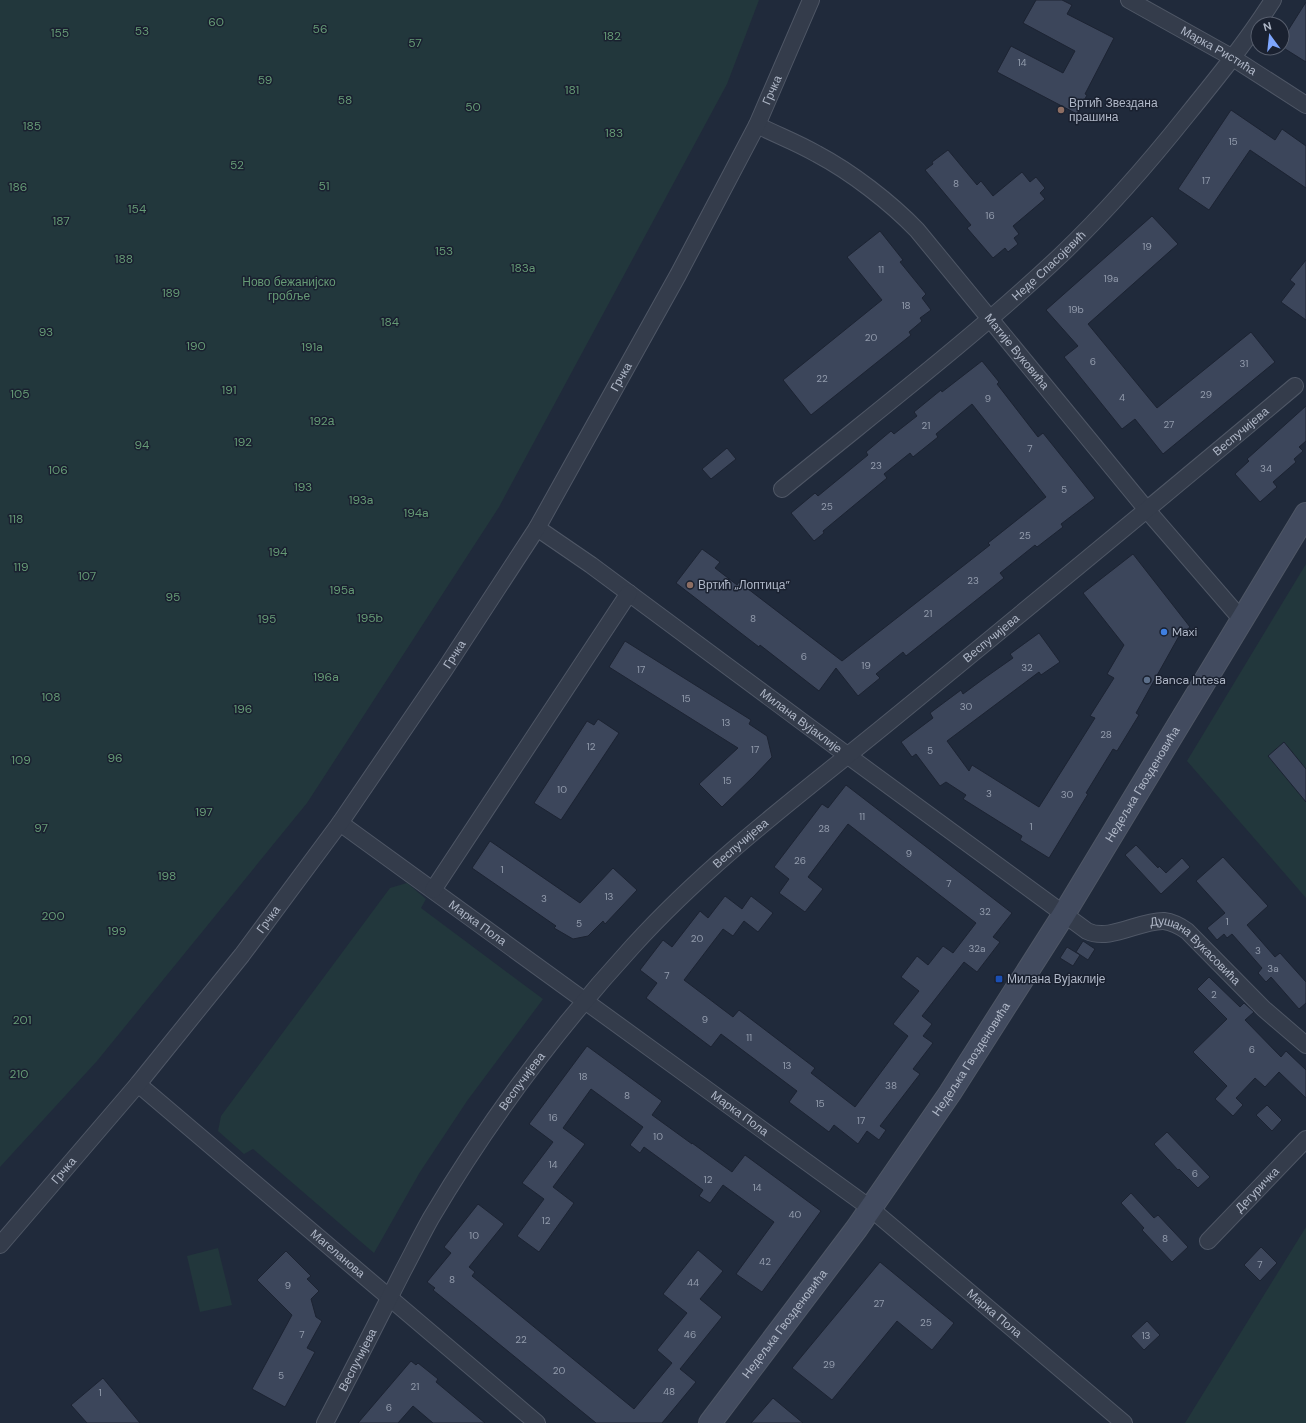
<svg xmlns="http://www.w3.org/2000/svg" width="1306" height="1423" font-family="'DM Sans',sans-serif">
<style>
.green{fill:#22373c}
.building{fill:#3c465b;stroke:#1c2332}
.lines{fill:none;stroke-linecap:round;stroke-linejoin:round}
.minor-casing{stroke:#4f5766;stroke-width:18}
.secondary-casing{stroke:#4f5766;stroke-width:24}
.minor{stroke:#343c4b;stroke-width:16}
.secondary{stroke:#424b5f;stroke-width:22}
.education-dot{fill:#8d6e63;stroke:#1a2130;stroke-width:1.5}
.shop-dot{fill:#3f7fe0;stroke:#1a2130;stroke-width:1.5}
.service-dot{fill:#5c6f8a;stroke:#1a2130;stroke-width:1.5}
.transit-dot{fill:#1a4fb4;stroke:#1a2130;stroke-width:1.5}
.labels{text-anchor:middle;stroke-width:3;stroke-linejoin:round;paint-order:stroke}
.number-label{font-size:10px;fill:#929bac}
.park-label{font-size:12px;fill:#659a75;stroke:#1a2130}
.street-label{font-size:12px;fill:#afb7c7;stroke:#1a2130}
.poi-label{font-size:12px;fill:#afb7c7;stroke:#1a2130;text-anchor:start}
</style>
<rect width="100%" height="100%" fill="#202a3b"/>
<g class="green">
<path d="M 0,0 L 759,0 L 727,84 L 499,507 L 307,803 L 97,1061 L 0,1167 Z"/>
<path d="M 1306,564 L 1306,898 L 1187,761 Z"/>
<path d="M 407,883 L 426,899 L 421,908 L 543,999 L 467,1101 L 420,1172 L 374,1253 L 253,1149 L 244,1154 L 218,1131 L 221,1116 L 390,888 Z"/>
<path d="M 1306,1227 L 1306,1423 L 1185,1423 Z"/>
<path d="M 218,1248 L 232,1305 L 200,1312 L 187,1256 Z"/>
</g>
<g class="building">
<path d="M 1036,0 L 1062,0 L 1072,5 L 1067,14 L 1114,38 L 1085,94 L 1087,95 L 1077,114 L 997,72 L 1011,46 L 1063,73 L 1075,51 L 1023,23 Z"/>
<path d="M 1306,2 L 1306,62 L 1282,47 L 1282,40 Z"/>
<path d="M 1231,110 L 1275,140 L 1282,129 L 1306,146 L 1306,188 L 1250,150 L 1209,210 L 1178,189 Z"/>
<path d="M 948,150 L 977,185 L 981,181 L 993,196 L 1022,172 L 1030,182 L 1036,177 L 1045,188 L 1040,193 L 1045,199 L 1013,226 L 1019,234 L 1014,238 L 1018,244 L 1008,252 L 1005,248 L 993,258 L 967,228 L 971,225 L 925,170 L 933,164 L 932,162 Z"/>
<path d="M 1152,216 L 1178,244 L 1088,324 L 1157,408 L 1251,332 L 1275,362 L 1163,454 L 1135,419 L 1122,429 L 1064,357 L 1078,346 L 1046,310 Z"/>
<path d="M 880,231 L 903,260 L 900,262 L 926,294 L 922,298 L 931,310 L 920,318 L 922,321 L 909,332 L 911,335 L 811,415 L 783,380 L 882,300 L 847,257 Z"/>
<path d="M 1306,260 L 1306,320 L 1281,302 L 1295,284 L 1290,280 Z"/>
<path d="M 982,361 L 999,382 L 997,384 L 1038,437 L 1043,433 L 1095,498 L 1061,524 L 1063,527 L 1037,547 L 1035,545 L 1000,573 L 1004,578 L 906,656 L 903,652 L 876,674 L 880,678 L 858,696 L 836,668 L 819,691 L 760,645 L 759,647 L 676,583 L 702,549 L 720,562 L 715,568 L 737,585 L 739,582 L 842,661 L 990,545 L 988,543 L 1046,497 L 972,404 L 936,434 L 938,437 L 913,457 L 910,453 L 884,474 L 887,478 L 823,531 L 824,533 L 814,541 L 791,513 L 815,493 L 818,496 L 868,455 L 866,452 L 891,431 L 894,434 L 917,416 L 914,412 L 941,390 L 942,392 Z"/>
<path d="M 1306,406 L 1306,441 L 1299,447 L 1303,451 L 1294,459 L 1296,462 L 1273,482 L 1277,487 L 1260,502 L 1235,474 L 1249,461 L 1247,459 Z"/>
<path d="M 727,448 L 736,459 L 711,479 L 702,469 Z"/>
<path d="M 1133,554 L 1190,627 L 1179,636 L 1136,713 L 1139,715 L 1117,751 L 1113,749 L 1086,793 L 1088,794 L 1049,858 L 1020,840 L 1022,836 L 963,799 L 966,795 L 946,782 L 940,786 L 916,754 L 912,757 L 901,742 L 933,718 L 930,713 L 961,690 L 963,694 L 986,677 L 1013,658 L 1010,654 L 1039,633 L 1060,662 L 1041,675 L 1039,672 L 947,741 L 969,771 L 972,765 L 1039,807 L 1095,718 L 1090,716 L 1114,678 L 1107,674 L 1124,645 L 1083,593 Z"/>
<path d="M 625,641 L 751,720 L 749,724 L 767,736 L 772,757 L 754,776 L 722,807 L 699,784 L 738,748 L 609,667 Z"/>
<path d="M 598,719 L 619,733 L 561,820 L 534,803 L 587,721 L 594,725 Z"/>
<path d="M 1284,742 L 1306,769 L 1306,802 L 1268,756 Z"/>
<path d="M 846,785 L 1012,913 L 993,937 L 1000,942 L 977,972 L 964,962 L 922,1016 L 932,1024 L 923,1036 L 933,1043 L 913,1069 L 920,1074 L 880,1126 L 886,1130 L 879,1140 L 867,1131 L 858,1144 L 834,1125 L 829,1132 L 789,1102 L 797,1091 L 721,1034 L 711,1047 L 646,998 L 657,983 L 640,970 L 663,940 L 672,947 L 700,911 L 708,918 L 725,896 L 742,909 L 751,896 L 773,913 L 758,932 L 744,921 L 733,936 L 723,929 L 684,980 L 733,1017 L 739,1010 L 815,1068 L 811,1073 L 855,1107 L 908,1036 L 893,1024 L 919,991 L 901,977 L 917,956 L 928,965 L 943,946 L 953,953 L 976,923 L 848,824 L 808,877 L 823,889 L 805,912 L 779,893 L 789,879 L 774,867 L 822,804 L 828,808 Z"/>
<path d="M 490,841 L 580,903 L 613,868 L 637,890 L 605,924 L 603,921 L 588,936 L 573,939 L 554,928 L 556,926 L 472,868 Z"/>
<path d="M 1136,845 L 1158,868 L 1159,866 L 1166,873 L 1182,858 L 1190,867 L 1161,894 L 1125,855 Z"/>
<path d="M 1223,857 L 1268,906 L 1247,925 L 1275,957 L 1280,953 L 1306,982 L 1306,1003 L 1299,1009 L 1271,977 L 1266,982 L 1258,973 L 1262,968 L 1232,934 L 1227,938 L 1224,934 L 1217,940 L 1207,928 L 1225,913 L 1196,881 Z"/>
<path d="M 1083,941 L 1095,949 L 1088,960 L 1076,952 Z"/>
<path d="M 1067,947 L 1080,955 L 1073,966 L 1060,958 Z"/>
<path d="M 1209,977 L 1240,1007 L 1244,1003 L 1254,1012 L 1245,1020 L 1281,1057 L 1286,1051 L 1306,1070 L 1306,1098 L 1279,1072 L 1265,1087 L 1255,1078 L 1236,1098 L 1243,1105 L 1233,1116 L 1215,1099 L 1227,1086 L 1193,1052 L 1227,1019 L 1197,989 Z"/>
<path d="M 587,1046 L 662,1101 L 652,1115 L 692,1144 L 692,1143 L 732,1172 L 745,1155 L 821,1211 L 762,1292 L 736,1274 L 774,1222 L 723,1185 L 710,1203 L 699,1196 L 703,1190 L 644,1147 L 640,1153 L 630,1145 L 643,1127 L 591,1089 L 563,1128 L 585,1144 L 553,1187 L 574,1203 L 539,1252 L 517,1236 L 544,1199 L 522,1183 L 553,1142 L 529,1124 Z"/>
<path d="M 1267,1105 L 1282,1120 L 1272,1131 L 1256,1115 Z"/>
<path d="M 1167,1132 L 1210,1177 L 1198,1188 L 1179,1169 L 1178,1170 L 1154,1144 Z"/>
<path d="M 1131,1193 L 1154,1218 L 1158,1215 L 1188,1247 L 1172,1262 L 1142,1230 L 1144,1228 L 1121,1203 Z"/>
<path d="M 478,1204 L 504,1224 L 469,1267 L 475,1272 L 472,1276 L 634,1409 L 672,1363 L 657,1350 L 687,1313 L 663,1294 L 698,1250 L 723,1271 L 700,1299 L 722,1317 L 680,1369 L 696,1382 L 662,1423 L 596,1423 L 433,1290 L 435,1288 L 427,1282 L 451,1253 L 444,1247 Z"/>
<path d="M 1261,1247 L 1277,1263 L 1260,1281 L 1244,1265 Z"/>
<path d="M 286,1251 L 311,1276 L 307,1279 L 319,1291 L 311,1299 L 316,1317 L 322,1321 L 307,1348 L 315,1352 L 285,1407 L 252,1389 L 292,1315 L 257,1280 Z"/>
<path d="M 880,1262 L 954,1323 L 932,1350 L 897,1321 L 832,1400 L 792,1368 Z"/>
<path d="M 1147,1321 L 1160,1335 L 1144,1350 L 1131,1336 Z"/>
<path d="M 411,1361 L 416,1365 L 418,1363 L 438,1379 L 436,1382 L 485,1423 L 433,1423 L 413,1406 L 398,1423 L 358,1423 Z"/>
<path d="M 103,1378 L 140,1423 L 87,1423 L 71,1405 Z"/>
<path d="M 773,1398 L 803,1423 L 751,1423 Z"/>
</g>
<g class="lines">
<defs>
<g id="minor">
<path id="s1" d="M 1129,0 L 1233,58 L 1306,105"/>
<path id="s2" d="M 757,125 C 777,135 798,143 817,154 C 851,172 890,202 917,230 L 1147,510 L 1242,620"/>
<path id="s3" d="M 782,489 C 876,412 973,338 1061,255 C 1107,211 1148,164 1187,115 C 1217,78 1247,41 1273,0"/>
<path id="s4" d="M 537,528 L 591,565 L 847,755 L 1087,931 C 1110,942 1140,920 1164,921 C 1172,922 1180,926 1187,931 L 1264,1009 L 1306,1045"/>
<path id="s5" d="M 340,823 L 870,1208 L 1124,1423"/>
<path d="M 433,890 L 629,593"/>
<path id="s6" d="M 138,1084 L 537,1423"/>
<path id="s7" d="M 1208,1241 L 1306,1139"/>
<path id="s8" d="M 0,1245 L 138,1084 L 242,955 L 340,823 L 445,669 L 537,528 L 678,275 L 757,125 L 811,0"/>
<path id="s9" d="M 325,1423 C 352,1372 378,1320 404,1269 C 413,1252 422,1234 431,1218 C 489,1120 557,1029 633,946 C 711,860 805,791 894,718 C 1028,608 1162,498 1295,386"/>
</g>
<g id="secondary">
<path id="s10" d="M 710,1423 L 857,1228 L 950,1093 L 1064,914 L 1306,514"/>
</g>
</defs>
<use href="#minor" class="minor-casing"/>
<use href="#secondary" class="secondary-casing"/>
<use href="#minor" class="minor"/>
<use href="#secondary" class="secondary"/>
</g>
<g class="education-dot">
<circle cx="1061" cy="110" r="4"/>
<circle cx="690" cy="585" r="4"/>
</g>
<circle class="shop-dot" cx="1164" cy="632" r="4"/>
<circle class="service-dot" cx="1147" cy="680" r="4"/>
<rect class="transit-dot" x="995" y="975" width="8" height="8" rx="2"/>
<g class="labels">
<g class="number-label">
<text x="1022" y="66">14</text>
<text x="1233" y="145">15</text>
<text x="1206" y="184">17</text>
<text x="956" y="187">8</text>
<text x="990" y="219">16</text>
<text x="1147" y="250">19</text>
<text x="881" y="273">11</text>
<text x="1111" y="282">19a</text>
<text x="906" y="309">18</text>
<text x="1076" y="313">19b</text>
<text x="871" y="341">20</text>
<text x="1093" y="365">6</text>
<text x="1244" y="367">31</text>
<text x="822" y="382">22</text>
<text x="1206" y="398">29</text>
<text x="1122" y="401">4</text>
<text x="988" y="402">9</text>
<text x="1169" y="428">27</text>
<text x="926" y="429">21</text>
<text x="1030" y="452">7</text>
<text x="876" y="469">23</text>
<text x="1266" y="472">34</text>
<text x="1064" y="493">5</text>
<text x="827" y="510">25</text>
<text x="1025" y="539">25</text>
<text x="973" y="584">23</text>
<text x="928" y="617">21</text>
<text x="753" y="622">8</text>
<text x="804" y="660">6</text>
<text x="866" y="669">19</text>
<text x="1027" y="671">32</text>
<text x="641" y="673">17</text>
<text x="686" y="702">15</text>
<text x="966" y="710">30</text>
<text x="726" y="726">13</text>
<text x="1106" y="738">28</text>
<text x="591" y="750">12</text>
<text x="755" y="753">17</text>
<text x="930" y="754">5</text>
<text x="727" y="784">15</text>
<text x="562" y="793">10</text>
<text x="989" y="797">3</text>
<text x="1067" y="798">30</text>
<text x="862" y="820">11</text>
<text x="1031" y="830">1</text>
<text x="824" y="832">28</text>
<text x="909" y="857">9</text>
<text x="800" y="864">26</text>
<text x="502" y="873">1</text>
<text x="949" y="887">7</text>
<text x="609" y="900">13</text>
<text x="544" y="902">3</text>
<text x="985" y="915">32</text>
<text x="1227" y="925">1</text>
<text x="579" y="927">5</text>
<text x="697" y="942">20</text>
<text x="977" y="952">32a</text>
<text x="1258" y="954">3</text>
<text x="1273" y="972">3a</text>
<text x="667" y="979">7</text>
<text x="1214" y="998">2</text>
<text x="705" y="1023">9</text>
<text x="749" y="1041">11</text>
<text x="1252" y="1053">6</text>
<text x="787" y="1069">13</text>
<text x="583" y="1080">18</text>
<text x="891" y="1089">38</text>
<text x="627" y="1099">8</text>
<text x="820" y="1107">15</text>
<text x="553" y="1121">16</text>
<text x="861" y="1124">17</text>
<text x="658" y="1140">10</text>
<text x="553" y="1168">14</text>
<text x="1195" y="1177">6</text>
<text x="708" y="1183">12</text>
<text x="757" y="1191">14</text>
<text x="795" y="1218">40</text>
<text x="546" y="1224">12</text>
<text x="474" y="1239">10</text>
<text x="1165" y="1242">8</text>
<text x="765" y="1265">42</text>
<text x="1260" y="1268">7</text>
<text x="452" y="1283">8</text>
<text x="693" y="1286">44</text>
<text x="288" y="1289">9</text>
<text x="879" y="1307">27</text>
<text x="926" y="1326">25</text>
<text x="302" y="1338">7</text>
<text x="690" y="1338">46</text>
<text x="1146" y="1339">13</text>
<text x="521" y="1343">22</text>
<text x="829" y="1368">29</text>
<text x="559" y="1374">20</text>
<text x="281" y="1379">5</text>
<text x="415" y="1390">21</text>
<text x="669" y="1395">48</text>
<text x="100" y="1396">1</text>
<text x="389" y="1411">6</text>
</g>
<g class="park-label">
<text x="216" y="26">60</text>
<text x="320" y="33">56</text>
<text x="142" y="35">53</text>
<text x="60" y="37">155</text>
<text x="612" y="40">182</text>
<text x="415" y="47">57</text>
<text x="265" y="84">59</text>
<text x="572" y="94">181</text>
<text x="345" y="104">58</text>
<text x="473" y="111">50</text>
<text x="32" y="130">185</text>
<text x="614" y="137">183</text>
<text x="237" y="169">52</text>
<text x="324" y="190">51</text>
<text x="18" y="191">186</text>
<text x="137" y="213">154</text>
<text x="61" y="225">187</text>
<text x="444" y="255">153</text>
<text x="124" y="263">188</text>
<text x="523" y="272">183a</text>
<text x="289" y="286">Ново бежанијско<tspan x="289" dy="14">гробље</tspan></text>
<text x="171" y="297">189</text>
<text x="390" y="326">184</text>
<text x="46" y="336">93</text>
<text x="196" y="350">190</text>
<text x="312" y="351">191a</text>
<text x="229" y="394">191</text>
<text x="20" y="398">105</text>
<text x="322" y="425">192а</text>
<text x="243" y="446">192</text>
<text x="142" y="449">94</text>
<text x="58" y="474">106</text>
<text x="303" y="491">193</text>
<text x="361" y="504">193a</text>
<text x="416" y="517">194a</text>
<text x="16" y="523">118</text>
<text x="278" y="556">194</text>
<text x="21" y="571">119</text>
<text x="87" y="580">107</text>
<text x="342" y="594">195a</text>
<text x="173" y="601">95</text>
<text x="370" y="622">195b</text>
<text x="267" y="623">195</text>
<text x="326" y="681">196a</text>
<text x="51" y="701">108</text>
<text x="243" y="713">196</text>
<text x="115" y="762">96</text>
<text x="21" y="764">109</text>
<text x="204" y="816">197</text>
<text x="41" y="832">97</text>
<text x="167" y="880">198</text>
<text x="53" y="920">200</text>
<text x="117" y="935">199</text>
<text x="22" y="1024">201</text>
<text x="19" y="1078">210</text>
</g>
<g class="street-label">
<text dy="4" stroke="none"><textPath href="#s1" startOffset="103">Марка Ристића</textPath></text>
<text dy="4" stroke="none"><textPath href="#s8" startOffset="1394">Грчка</textPath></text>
<text dy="4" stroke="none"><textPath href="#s3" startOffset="348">Неде Спасојевић</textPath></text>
<text dy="4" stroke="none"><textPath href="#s2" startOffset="350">Матије Вуковића</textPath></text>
<text dy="4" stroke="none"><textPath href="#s8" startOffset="1070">Грчка</textPath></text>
<text dy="4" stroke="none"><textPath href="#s9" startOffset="1367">Веспучијева</textPath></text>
<text dy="4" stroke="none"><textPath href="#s9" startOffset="1043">Веспучијева</textPath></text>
<text dy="4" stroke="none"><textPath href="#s8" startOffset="746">Грчка</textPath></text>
<text dy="4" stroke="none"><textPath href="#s4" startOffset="327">Милана Вујаклије</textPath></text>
<text dy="4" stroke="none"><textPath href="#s10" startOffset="772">Недељка Гвозденовића</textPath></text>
<text dy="4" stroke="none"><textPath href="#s9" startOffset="719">Веспучијева</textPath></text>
<text dy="4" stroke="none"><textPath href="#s8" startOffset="422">Грчка</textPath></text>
<text dy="4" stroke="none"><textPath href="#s5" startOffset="170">Марка Пола</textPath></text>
<text dy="4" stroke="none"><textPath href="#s4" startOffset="803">Душана Вукасовића</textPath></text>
<text dy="4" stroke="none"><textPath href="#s10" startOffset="448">Недељка Гвозденовића</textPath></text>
<text dy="4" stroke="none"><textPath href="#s9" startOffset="395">Веспучијева</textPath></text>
<text dy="4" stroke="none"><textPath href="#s5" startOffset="494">Марка Пола</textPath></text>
<text dy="4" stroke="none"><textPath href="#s8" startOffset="98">Грчка</textPath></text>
<text dy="4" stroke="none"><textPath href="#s7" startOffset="71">Дегуричка</textPath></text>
<text dy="4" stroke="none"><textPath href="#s6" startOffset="262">Магеланова</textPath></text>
<text dy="4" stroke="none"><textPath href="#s5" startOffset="818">Марка Пола</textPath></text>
<text dy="4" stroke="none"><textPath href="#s10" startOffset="124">Недељка Гвозденовића</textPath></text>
<text dy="4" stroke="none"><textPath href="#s9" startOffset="71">Веспучијева</textPath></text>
</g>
<g class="poi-label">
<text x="1069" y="107">Вртић Звездана<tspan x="1069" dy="14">прашина</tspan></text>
<text x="698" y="589">Вртић „Лоптица”</text>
<text x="1172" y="636">Maxi</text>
<text x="1155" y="684">Banca Intesa</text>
<text x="1007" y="983">Милана Вујаклије</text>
</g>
</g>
<g transform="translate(1270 36) rotate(345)"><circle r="19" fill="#1a2130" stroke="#565d6c"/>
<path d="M0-3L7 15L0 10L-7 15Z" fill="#7ea6fd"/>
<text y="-6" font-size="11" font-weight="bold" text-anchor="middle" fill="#afb7c7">N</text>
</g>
</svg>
